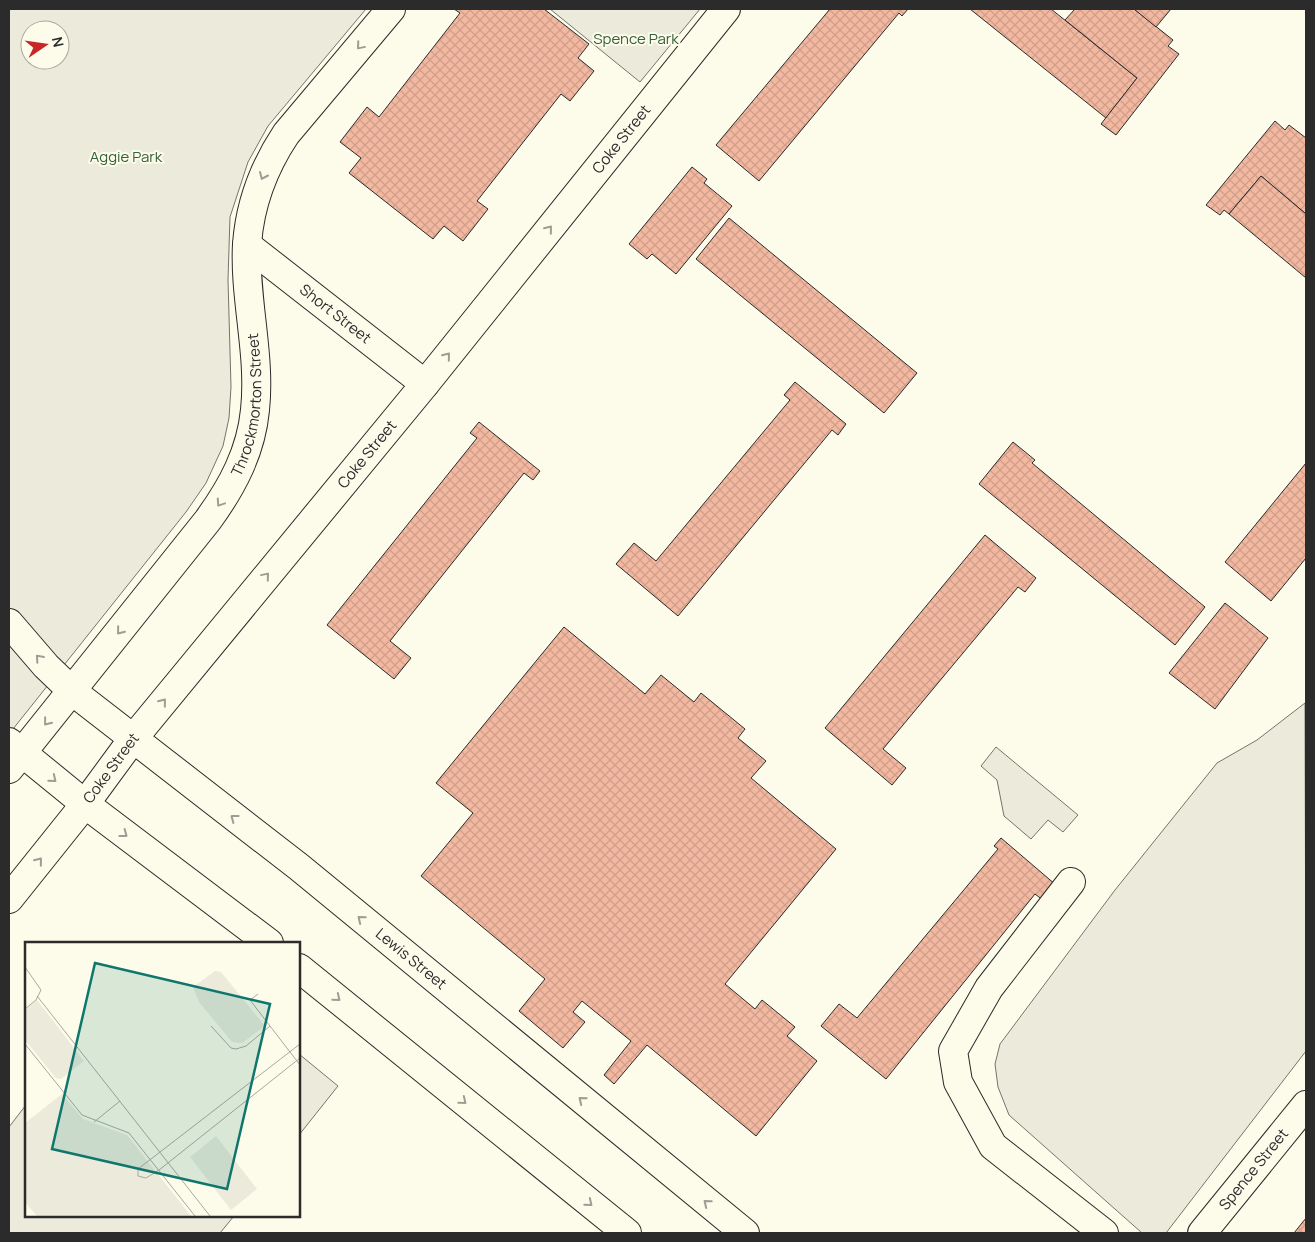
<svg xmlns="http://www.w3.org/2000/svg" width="1315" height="1242" font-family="Manrope,sans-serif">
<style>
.green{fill:#ecebdb;stroke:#74746e;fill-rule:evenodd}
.building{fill:url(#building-cross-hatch);stroke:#2b2b2b}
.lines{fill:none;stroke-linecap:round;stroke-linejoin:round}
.minor-casing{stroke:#2b2b2b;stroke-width:30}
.minor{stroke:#fdfbea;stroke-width:28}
.oneway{stroke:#9e9d94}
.labels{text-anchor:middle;stroke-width:4;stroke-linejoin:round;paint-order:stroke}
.park-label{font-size:15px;fill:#34623c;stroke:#fdfbea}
.street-label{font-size:15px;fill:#2b2b2b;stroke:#fdfbea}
.inset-road{fill:none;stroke:#a9a89e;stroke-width:1}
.view{fill:#0f766e;fill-opacity:0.15;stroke:#0f766e;stroke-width:2.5}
.inset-edge{fill:none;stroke:#2b2b2b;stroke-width:2.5}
</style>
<defs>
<pattern id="building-cross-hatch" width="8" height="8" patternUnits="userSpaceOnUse" patternTransform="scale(1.25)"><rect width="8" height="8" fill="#f2b8a0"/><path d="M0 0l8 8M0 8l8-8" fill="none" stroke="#d09e8a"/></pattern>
</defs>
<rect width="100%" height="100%" fill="#fdfbea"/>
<g class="green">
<path d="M 9,9 L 366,9 L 268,126 L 248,162 L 230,217 L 228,280 L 231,387 L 229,418 L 223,446 L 206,483 L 186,512 L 9,734 ZM 30,30 L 60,30 L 60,60 L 30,60 Z"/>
<path d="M 550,9 L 700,9 L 640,82 Z"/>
<path d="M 1305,703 L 1306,1051 L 1166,1233 L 1142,1233 L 1009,1115 L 998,1087 L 995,1064 L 1000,1044 L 1115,890 L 1217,763 L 1257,740 Z"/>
<path d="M 996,747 L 1078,815 L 1063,832 L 1048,820 L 1031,839 L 1004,816 L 997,780 L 981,766 Z"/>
<path d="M 299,1054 L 338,1086 L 299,1135 Z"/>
<path d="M 26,1105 L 26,1216 L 234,1216 L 220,1233 L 9,1233 L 9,1127 Z"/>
</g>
<g class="building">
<path d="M 454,9 L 544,9 L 589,44 L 578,58 L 594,71 L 570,101 L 561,94 L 477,201 L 488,209 L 463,241 L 444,226 L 433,239 L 349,173 L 361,158 L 340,142 L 367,107 L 379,117 L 460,13 Z"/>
<path d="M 830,9 L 908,9 L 902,16 L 899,13 L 759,181 L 716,145 Z"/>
<path d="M 970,9 L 1051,9 L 1137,78 L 1106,118 Z"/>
<path d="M 1075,9 L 1134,9 L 1173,40 L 1168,46 L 1179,54 L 1116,135 L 1101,124 L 1137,78 L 1065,20 Z"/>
<path d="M 1134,9 L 1171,9 L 1156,27 Z"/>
<path d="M 1275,121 L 1285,130 L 1289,125 L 1306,138 L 1306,214 L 1261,176 L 1229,214 L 1224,210 L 1220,215 L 1206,205 Z"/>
<path d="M 692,167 L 707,179 L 704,183 L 732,206 L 676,274 L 652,254 L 647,259 L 629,244 Z"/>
<path d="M 1261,176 L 1306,214 L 1306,278 L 1229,214 Z"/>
<path d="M 729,218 L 917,373 L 884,413 L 696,259 Z"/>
<path d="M 795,382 L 846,424 L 838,435 L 832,430 L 678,616 L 616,564 L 634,543 L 656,561 L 790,400 L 784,395 Z"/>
<path d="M 479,422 L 540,471 L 533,480 L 524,473 L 390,641 L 411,658 L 394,679 L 327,625 L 477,438 L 470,433 Z"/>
<path d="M 1013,442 L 1035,460 L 1032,463 L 1205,607 L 1175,645 L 979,484 Z"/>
<path d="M 1306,463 L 1306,558 L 1271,601 L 1225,562 Z"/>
<path d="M 985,535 L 1036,578 L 1025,592 L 1018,587 L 883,749 L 906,768 L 892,785 L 825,728 Z"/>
<path d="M 1225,603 L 1268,638 L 1215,709 L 1169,673 Z"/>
<path d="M 564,627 L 645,694 L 661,675 L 694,702 L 701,693 L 745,729 L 738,738 L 766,761 L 751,778 L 836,849 L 725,984 L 755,1009 L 762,1000 L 795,1027 L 787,1036 L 817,1061 L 756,1136 L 647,1045 L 614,1084 L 604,1075 L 631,1041 L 582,1001 L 573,1012 L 585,1022 L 563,1048 L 519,1011 L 545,979 L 421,876 L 473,813 L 436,783 Z"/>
<path d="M 1001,838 L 1056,885 L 1044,901 L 1035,894 L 886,1079 L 821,1026 L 839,1004 L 857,1018 L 998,849 L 994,846 Z"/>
<path d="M 1306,1218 L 1306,1233 L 1294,1233 Z"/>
</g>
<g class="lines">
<defs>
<g id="minor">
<path id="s1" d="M 247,245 L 425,384"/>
<path id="s2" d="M 9,623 L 46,666 L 72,691 L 299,867 L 745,1233"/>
<path d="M 9,742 L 85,804 L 269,943"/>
<path id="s3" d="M 9,769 L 208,520 C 232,487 251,452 255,410 C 261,354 244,299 247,244 C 250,204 264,167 286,134 L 391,9"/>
<path d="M 1071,882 L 989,988 L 953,1051 L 958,1082 L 993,1146 L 1104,1233"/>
<path id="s4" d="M 9,899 L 85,804 L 132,740 L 425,384 L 726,9"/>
<path d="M 299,968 L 627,1233"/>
<path id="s5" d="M 1202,1233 L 1306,1105"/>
</g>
</defs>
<use href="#minor" class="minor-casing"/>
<use href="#minor" class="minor"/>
</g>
<defs><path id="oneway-chevron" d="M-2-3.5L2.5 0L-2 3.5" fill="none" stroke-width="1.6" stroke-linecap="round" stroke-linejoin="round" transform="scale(1.25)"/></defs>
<g class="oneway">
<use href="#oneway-chevron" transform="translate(360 46) rotate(130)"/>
<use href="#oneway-chevron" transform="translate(263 176) rotate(114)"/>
<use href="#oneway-chevron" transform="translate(549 229) rotate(-51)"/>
<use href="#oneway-chevron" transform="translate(447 356) rotate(-51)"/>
<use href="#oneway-chevron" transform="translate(220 503) rotate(124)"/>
<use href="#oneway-chevron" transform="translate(266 576) rotate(-50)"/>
<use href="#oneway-chevron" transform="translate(120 631) rotate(129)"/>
<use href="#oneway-chevron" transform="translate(39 658) rotate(-131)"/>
<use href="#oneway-chevron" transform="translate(163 702) rotate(-51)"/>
<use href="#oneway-chevron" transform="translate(47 722) rotate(129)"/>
<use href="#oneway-chevron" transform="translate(53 779) rotate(39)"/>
<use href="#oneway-chevron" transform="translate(234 818) rotate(-143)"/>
<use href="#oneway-chevron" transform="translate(124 834) rotate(37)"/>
<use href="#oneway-chevron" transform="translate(39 861) rotate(-51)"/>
<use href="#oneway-chevron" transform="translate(361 919) rotate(-141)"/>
<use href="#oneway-chevron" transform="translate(337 998) rotate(39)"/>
<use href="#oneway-chevron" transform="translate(582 1100) rotate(-141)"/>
<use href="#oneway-chevron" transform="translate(463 1101) rotate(39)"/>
<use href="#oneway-chevron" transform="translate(589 1203) rotate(39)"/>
<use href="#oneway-chevron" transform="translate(707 1203) rotate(-141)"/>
</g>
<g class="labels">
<g class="park-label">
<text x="636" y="44">Spence Park</text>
<text x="126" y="162">Aggie Park</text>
</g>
<g class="street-label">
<text dy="5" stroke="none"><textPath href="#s4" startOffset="976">Coke Street</textPath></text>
<text dy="5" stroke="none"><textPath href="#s1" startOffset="112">Short Street</textPath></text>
<text dy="5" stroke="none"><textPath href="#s3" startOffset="444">Throckmorton Street</textPath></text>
<text dy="5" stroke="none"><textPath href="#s4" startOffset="571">Coke Street</textPath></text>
<text dy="5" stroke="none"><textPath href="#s4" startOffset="166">Coke Street</textPath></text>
<text dy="5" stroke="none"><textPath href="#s2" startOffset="525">Lewis Street</textPath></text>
<text dy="5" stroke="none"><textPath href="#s5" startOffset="82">Spence Street</textPath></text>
</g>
</g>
<g transform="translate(25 942)">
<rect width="275" height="275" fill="#fdfbea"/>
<path d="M 190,29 L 196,30 L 240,84 L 217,101 L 207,100 L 174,60 L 168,45 ZM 12,58 L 59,119 L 36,137 L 31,136 L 0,98 L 0,68 ZM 37,152 L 58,177 L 102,193 L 166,274 L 12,274 L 0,260 L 0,181 ZM 191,194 L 232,247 L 206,268 L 165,215 Z" fill="#ecebdb"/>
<path class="inset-road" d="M 0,25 L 16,48 L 11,58 L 0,67M 233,52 L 225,58 L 275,123M 12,54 L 185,274M 186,84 L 206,106 L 211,107 L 221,104 L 245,84M 0,102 L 57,173 L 104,191 L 170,274M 275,102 L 113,227 L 113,234 L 121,236 L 134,228 L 275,116M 69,180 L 95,159"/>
<path class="view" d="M 70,21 L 245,62 L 202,247 L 27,207 Z"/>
<rect width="275" height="275" class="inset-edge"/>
</g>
<rect width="1315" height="1242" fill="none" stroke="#2b2b2b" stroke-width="20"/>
<g transform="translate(45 45) rotate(77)"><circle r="24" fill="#fdfbea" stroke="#a9a89e"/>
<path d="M0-4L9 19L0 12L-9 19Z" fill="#c62828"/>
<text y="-8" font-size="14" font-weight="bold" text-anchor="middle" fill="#2b2b2b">N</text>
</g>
</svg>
